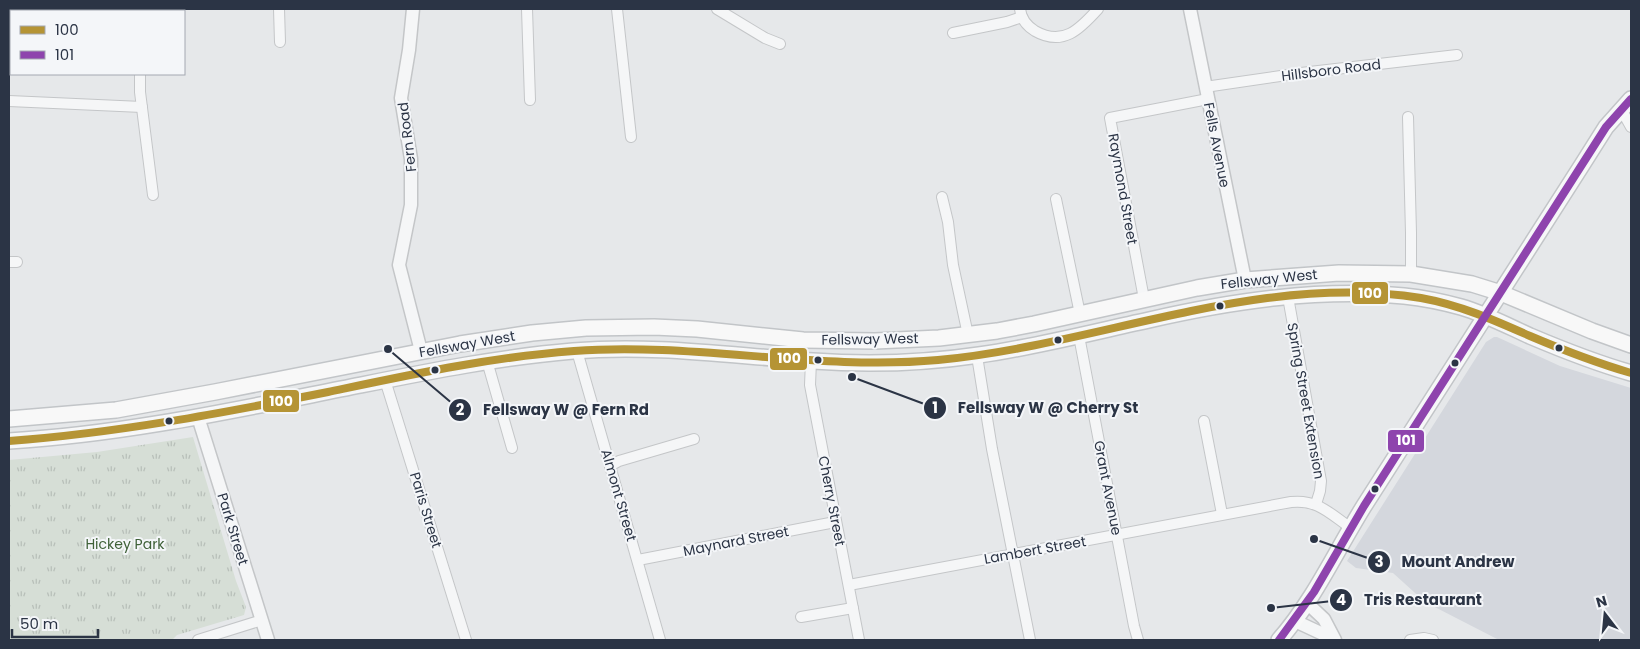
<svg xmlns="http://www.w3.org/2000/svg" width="1640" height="649" font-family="Poppins,sans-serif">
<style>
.built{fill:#d4d7dd}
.park{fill:url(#park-tufts)}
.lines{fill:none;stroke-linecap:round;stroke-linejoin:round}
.minor-casing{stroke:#c4c6c8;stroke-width:12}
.tertiary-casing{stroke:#c4c6c8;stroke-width:15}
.primary-casing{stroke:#c2c5c8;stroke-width:18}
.minor{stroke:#f5f6f7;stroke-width:10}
.tertiary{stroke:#f5f6f7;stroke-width:12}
.primary{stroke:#f8f8f8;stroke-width:15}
.bus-1-casing{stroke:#f4f6f9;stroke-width:11}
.bus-2-casing{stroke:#f4f6f9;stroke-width:11}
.bus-1{stroke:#b59435;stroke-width:8}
.bus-2{stroke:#8e44ad;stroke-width:8}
.bus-dot{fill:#2b3445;stroke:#f4f6f9;stroke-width:2}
.labels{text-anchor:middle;stroke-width:4;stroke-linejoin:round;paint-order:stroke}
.street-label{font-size:14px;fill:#2b3445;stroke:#f4f6f9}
.park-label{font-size:14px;fill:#3f6138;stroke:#f4f6f9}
.leader{fill:none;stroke:#2b3445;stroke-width:2}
.callout-dot{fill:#2b3445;stroke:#f4f6f9;stroke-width:2}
.mark-label{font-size:15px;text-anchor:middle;font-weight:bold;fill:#fff}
.callout-label{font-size:15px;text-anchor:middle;font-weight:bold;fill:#2b3445;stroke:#f4f6f9;stroke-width:4;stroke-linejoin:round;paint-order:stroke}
.line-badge{stroke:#f4f6f9;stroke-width:2}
.badge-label{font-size:14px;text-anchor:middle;font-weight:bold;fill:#fff}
</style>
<defs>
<pattern id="park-tufts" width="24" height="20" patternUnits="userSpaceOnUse" patternTransform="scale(1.25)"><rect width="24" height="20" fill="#d6ded6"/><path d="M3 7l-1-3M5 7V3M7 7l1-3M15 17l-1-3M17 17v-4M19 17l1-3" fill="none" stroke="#b8bfb9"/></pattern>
</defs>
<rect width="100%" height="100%" fill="#e6e8ea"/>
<path class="built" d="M 1494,337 L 1497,337 L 1560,366 L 1631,388 L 1631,640 L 1499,640 L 1425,602 L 1393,573 L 1356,568 L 1347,561 L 1486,342 Z"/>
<path class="park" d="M 193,437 L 236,581 L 246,607 L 244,615 L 177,635 L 172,640 L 9,640 L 9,460 L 97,452 Z"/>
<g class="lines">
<defs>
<g id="minor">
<path d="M 279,9 L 280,42"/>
<path d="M 527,9 L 530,100"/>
<path d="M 617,9 L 631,137"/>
<path d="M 717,9 L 765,38 L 780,44"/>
<path d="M 1020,9 C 1021,18 1027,26 1035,31 C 1063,47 1080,29 1098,9"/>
<path d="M 150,11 L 151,9"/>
<path d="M 953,33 L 1007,22 L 1022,17"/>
<path d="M 140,74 L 140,92 L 153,195"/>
<path d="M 1205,87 L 1301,73 L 1457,55"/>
<path d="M 9,101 L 142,107"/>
<path d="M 1621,109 L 1631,127"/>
<path d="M 1408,117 L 1411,233 L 1411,274"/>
<path d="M 942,197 L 948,222 L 953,265 L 968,335"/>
<path d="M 1056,199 L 1080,314"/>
<path d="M 9,262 L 17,262"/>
<path d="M 1288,297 L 1321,481 L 1320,491 L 1316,504"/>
<path d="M 1144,299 L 1110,118 L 1208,99"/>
<path d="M 1079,336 L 1134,626 L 1138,640"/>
<path d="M 577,351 L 660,640"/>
<path d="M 977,356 L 992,449 L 1030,640"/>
<path d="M 487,361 L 512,448"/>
<path d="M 811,361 L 810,385 L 859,640"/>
<path d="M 385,380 L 466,640"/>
<path d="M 1204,421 L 1222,514"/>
<path d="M 610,466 L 619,461 L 694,439"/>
<path d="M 638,560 L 835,522"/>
<path d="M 849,585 L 1291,502 C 1318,499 1330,514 1351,528"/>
<path d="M 801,617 L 853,608"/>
<path d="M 198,640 L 262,620"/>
<path d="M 1410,640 L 1424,638 L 1433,640"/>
</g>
<g id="tertiary">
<path d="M 413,9 L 409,50 L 401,98 L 411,159 L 411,205 L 399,265 L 421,351"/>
<path d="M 1190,9 L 1245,280"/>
<path d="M 198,417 L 268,640"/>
<path d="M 1307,603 L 1324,619 L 1335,640"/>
<path d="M 1295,621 L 1325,635 L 1328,640"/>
</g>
<g id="primary">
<path d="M 9,419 L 116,410 L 215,392 L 460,344 L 532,333 L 586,328 L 654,327 L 697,329 L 803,340 L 875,341 L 939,338 L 997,331 L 1034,324 L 1197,288 L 1245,280 L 1339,273 L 1411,274 L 1472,284 L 1501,293 L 1592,331 L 1631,345"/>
<path d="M 9,441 C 128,434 244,408 361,385 C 431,371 502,357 573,351 C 654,344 733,356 813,361 C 868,365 925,363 979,355 C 1036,347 1093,332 1149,320 C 1232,301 1319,288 1404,296 C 1423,298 1443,302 1461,307 C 1485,314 1508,326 1530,336 C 1563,350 1596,363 1631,373"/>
<path d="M 1279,640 C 1314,600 1336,551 1364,506 C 1437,392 1509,279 1582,165 L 1606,127 L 1631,99"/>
</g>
</defs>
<use href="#minor" class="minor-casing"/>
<use href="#tertiary" class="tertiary-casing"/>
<use href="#primary" class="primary-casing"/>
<use href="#minor" class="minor"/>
<use href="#tertiary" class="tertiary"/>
<use href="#primary" class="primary"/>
<defs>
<path id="bus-1" d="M 9,441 C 117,433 222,413 328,392 C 409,375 491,357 574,351 C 695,342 816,371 938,360 C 1099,345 1257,272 1421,298 C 1460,305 1494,320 1530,336 C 1563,350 1597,363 1631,373"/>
<path id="bus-2" d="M 1279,640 L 1314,592 L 1364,506 L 1606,127 L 1631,99"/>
</defs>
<use href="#bus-1" class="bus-1-casing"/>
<use href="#bus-2" class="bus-2-casing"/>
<use href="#bus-1" class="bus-1"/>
<use href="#bus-2" class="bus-2"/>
</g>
<g class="bus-dot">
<circle cx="1220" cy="306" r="4.5"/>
<circle cx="1058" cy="340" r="4.5"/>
<circle cx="1559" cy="348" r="4.5"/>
<circle cx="818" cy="360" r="4.5"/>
<circle cx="1455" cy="363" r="4.5"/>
<circle cx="435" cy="370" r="4.5"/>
<circle cx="169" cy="421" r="4.5"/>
<circle cx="1375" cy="489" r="4.5"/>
</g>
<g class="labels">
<g class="street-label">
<text transform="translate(1331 70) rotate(-7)" y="5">Hillsboro Road</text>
<text transform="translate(407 137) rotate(-97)" y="5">Fern Road</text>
<text transform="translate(1217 145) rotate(79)" y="5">Fells Avenue</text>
<text transform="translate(1123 189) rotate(80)" y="5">Raymond Street</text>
<text transform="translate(1269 279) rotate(-6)" y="5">Fellsway West</text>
<text transform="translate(870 339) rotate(-1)" y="5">Fellsway West</text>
<text transform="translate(467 344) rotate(-10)" y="5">Fellsway West</text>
<text transform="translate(1306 401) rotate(80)" y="5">Spring Street Extension</text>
<text transform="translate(1108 488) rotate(79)" y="5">Grant Avenue</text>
<text transform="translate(619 495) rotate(74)" y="5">Almont Street</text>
<text transform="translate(832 501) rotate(79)" y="5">Cherry Street</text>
<text transform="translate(426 510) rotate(73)" y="5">Paris Street</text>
<text transform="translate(233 529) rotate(73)" y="5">Park Street</text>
<text transform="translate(736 541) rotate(-11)" y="5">Maynard Street</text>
<text transform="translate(1035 550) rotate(-10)" y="5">Lambert Street</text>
</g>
<g class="park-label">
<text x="125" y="549">Hickey Park</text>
</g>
</g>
<path class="leader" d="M852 377L935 408M388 349L460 410M1314 539L1379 562M1271 608L1341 600"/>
<g class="callout-dot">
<circle cx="852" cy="377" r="5"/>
<circle cx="388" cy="349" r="5"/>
<circle cx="1314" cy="539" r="5"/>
<circle cx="1271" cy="608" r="5"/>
<circle cx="935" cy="408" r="12"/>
<circle cx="460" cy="410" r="12"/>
<circle cx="1379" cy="562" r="12"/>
<circle cx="1341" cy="600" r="12"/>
</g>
<g class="mark-label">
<text x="935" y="413">1</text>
<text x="460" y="415">2</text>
<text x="1379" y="567">3</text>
<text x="1341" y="605">4</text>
</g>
<g class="callout-label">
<text x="1048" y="413">Fellsway W @ Cherry St</text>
<text x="566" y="415">Fellsway W @ Fern Rd</text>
<text x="1458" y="567">Mount Andrew</text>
<text x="1423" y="605">Tris Restaurant</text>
</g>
<g class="line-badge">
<rect x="1351" y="281" width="38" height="24" rx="5" fill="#b59435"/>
<rect x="769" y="347" width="39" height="24" rx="5" fill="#b59435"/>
<rect x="262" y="389" width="38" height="24" rx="5" fill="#b59435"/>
<rect x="1387" y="429" width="38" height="24" rx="5" fill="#8e44ad"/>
</g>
<g class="badge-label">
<text x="1370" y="298">100</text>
<text x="789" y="363">100</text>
<text x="281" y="406">100</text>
<text x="1406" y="445">101</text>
</g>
<rect width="1640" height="649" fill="none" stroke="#2b3445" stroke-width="20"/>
<rect x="10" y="10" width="175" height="65" fill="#f4f6f9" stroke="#a4a8b1"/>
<rect x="20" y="26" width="25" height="8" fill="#b59435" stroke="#a4a8b1"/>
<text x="55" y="35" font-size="15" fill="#2b3445">100</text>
<rect x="20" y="51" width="25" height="8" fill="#8e44ad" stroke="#a4a8b1"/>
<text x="55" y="60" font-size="15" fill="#2b3445">101</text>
<g transform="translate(1605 614) rotate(344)" stroke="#f4f6f9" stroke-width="4" paint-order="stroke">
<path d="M0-4L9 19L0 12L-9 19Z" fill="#2b3445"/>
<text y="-8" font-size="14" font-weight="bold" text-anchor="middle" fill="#2b3445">N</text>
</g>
<path d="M12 629v8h86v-8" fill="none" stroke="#2b3445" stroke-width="2.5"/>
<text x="20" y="629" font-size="15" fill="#2b3445" stroke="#f4f6f9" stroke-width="4" paint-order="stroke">50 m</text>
</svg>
